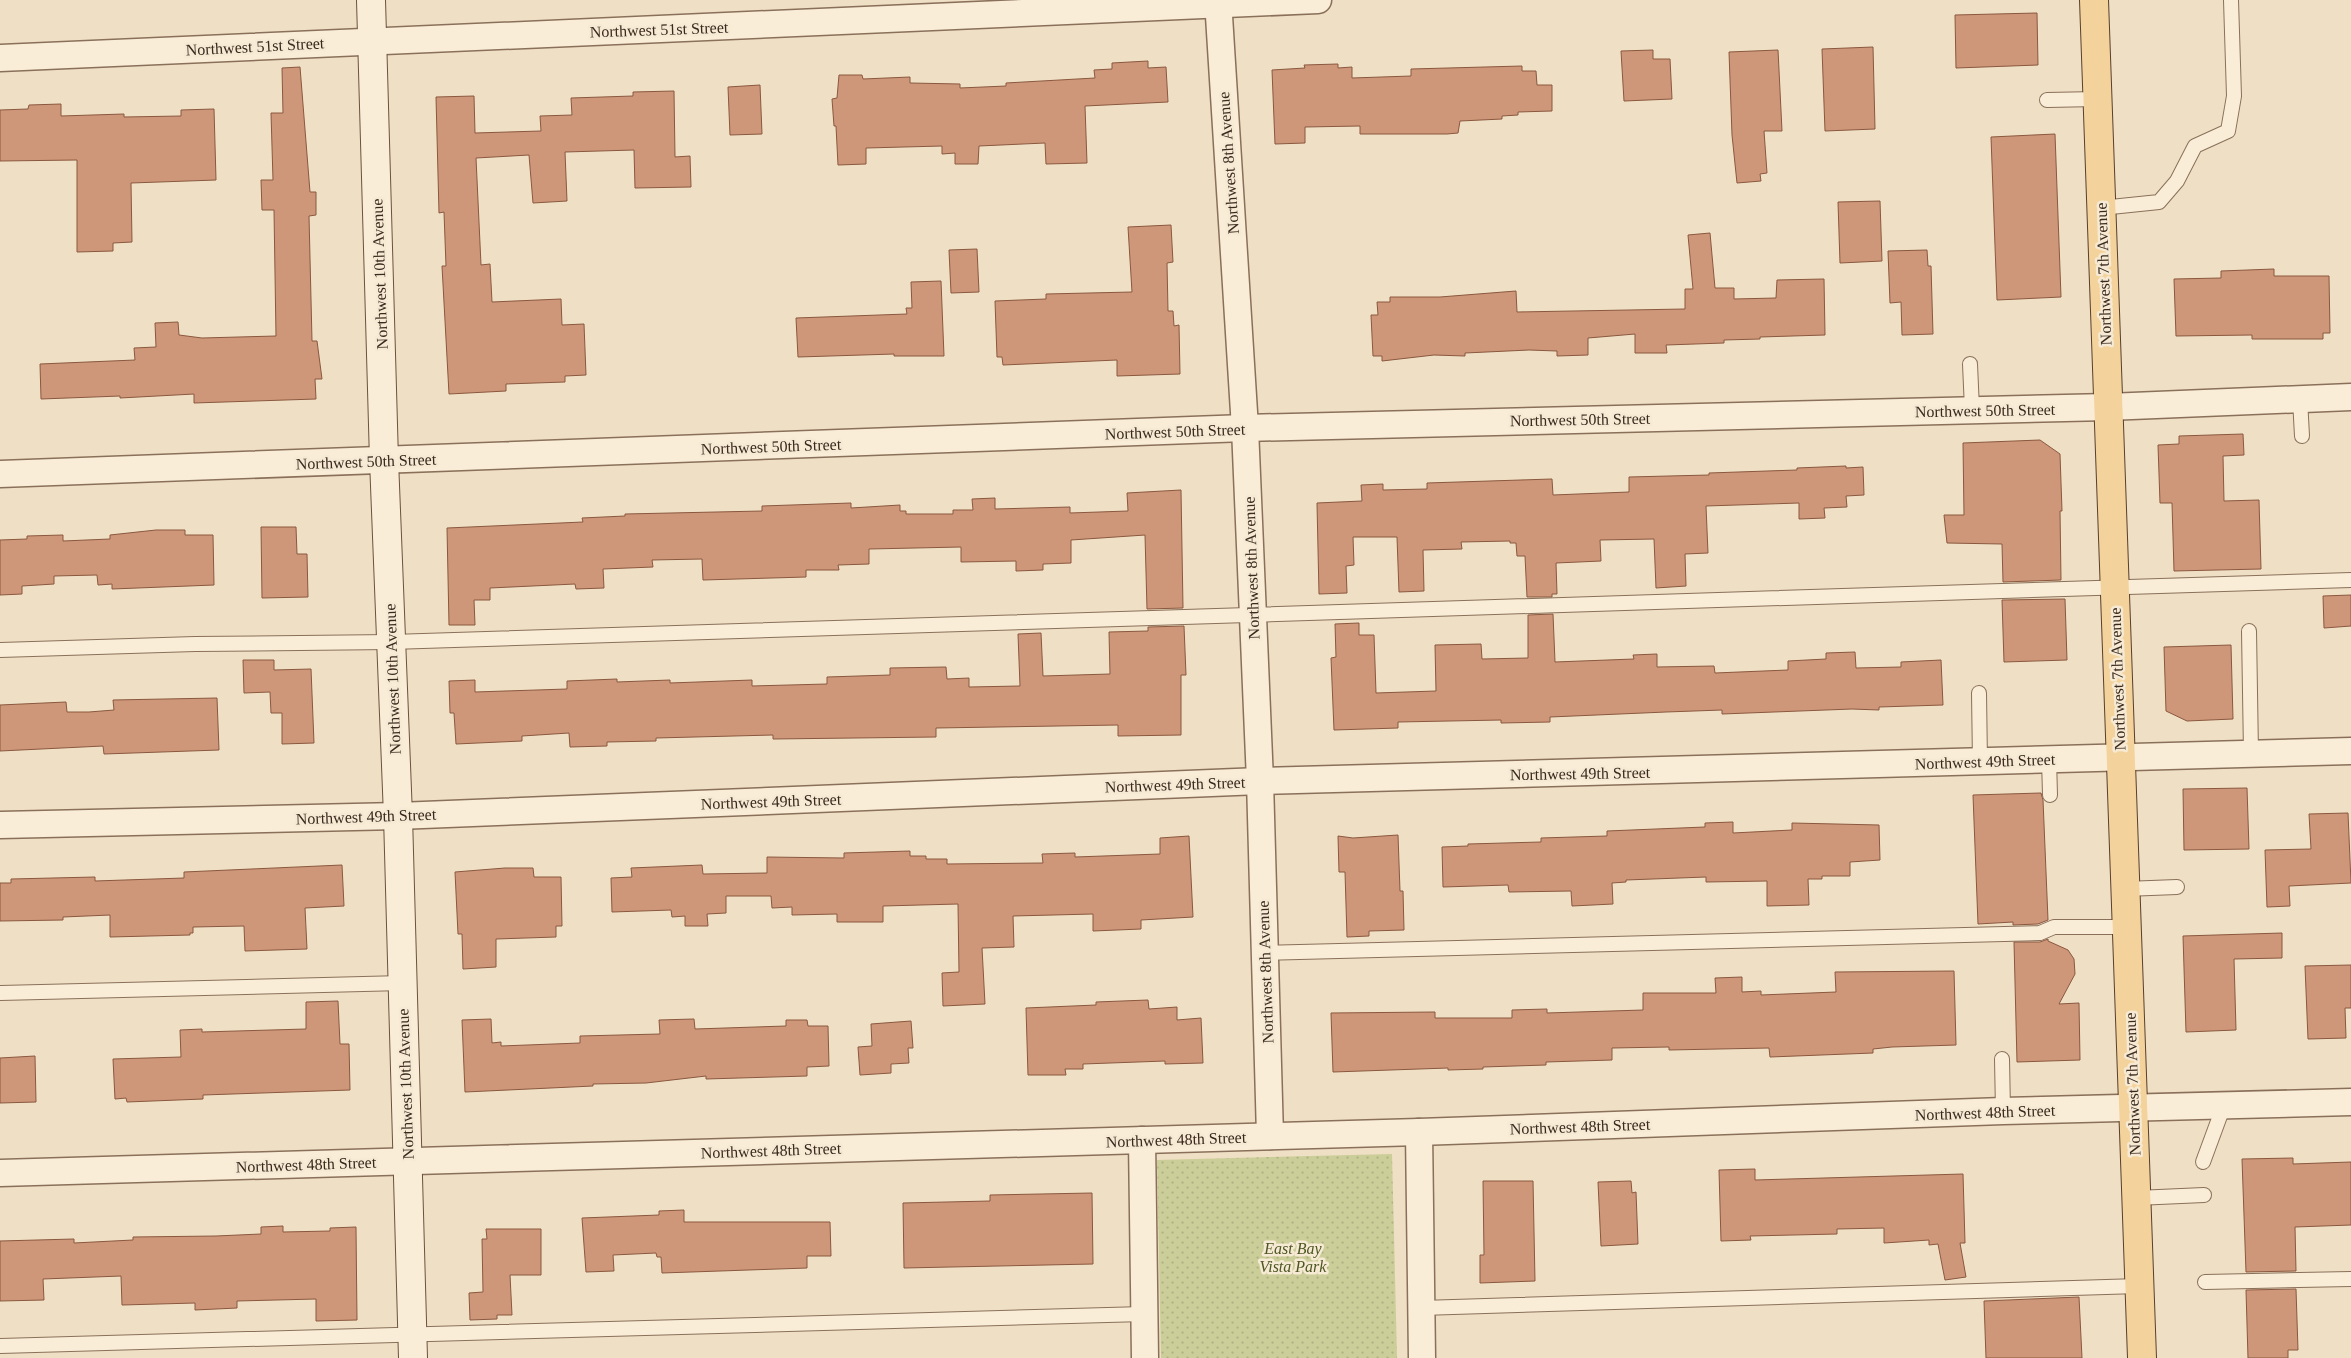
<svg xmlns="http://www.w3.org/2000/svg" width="2351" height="1358" font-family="'Times New Roman',serif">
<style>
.park{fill:url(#park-dots)}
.building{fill:#ce9779;stroke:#8a583f}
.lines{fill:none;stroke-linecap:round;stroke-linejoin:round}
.lane-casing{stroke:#8a705a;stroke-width:16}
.street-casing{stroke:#8a705a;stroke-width:29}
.secondary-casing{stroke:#6c523d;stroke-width:30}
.primary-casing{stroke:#583f2e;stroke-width:30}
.lane{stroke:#f9edd8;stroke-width:14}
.street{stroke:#f9edd8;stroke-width:26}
.secondary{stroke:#f9edd8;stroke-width:28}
.primary{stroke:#f3d29b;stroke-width:28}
.labels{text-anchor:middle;stroke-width:5;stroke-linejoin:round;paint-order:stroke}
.street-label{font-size:16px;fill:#3a2a1e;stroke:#f6ead4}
.park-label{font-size:16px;font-style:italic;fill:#4d5724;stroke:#f6ead4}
</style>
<defs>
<pattern id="park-dots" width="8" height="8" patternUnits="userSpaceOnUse" patternTransform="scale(1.25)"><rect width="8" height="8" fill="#cbce98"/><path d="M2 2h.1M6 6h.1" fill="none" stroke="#afb183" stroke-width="1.8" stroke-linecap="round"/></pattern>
</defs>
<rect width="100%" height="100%" fill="#efdfc4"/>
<path class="park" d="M 1392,1154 L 1397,1358 L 1161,1358 L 1157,1160 Z"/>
<g class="building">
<path d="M 2037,13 L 2038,65 L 1956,68 L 1955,15 Z"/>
<path d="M 1873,47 L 1875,129 L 1825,131 L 1822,49 Z"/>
<path d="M 1653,50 L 1653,59 L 1670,59 L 1672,99 L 1624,101 L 1621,51 Z"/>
<path d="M 1778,50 L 1782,131 L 1764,131 L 1767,173 L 1760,174 L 1761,181 L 1737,183 L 1732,135 L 1729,52 Z"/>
<path d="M 1148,61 L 1148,68 L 1166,67 L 1168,102 L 1085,106 L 1087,163 L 1046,164 L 1045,143 L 979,146 L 978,164 L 955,164 L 955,153 L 942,154 L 942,146 L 866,148 L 866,164 L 838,165 L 836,126 L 834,126 L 832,99 L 837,98 L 839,75 L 862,75 L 863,79 L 910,77 L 910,83 L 960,84 L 960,88 L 1006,86 L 1006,83 L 1095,78 L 1094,70 L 1112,69 L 1112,63 Z"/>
<path d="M 1338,64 L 1338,68 L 1352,67 L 1352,78 L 1411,76 L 1411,69 L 1522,66 L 1522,71 L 1536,71 L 1537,85 L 1552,85 L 1552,111 L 1518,112 L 1518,115 L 1502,116 L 1502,119 L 1460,121 L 1458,133 L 1447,134 L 1360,134 L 1360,126 L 1305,127 L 1305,143 L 1275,144 L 1272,70 L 1305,68 L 1304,65 Z"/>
<path d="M 300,67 L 310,192 L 316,192 L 316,215 L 309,216 L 312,341 L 317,341 L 322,379 L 315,379 L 316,399 L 194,403 L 194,394 L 120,398 L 120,396 L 41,399 L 40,364 L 135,360 L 134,348 L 156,347 L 155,323 L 178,322 L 179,335 L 202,338 L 276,336 L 274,210 L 262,210 L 261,180 L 273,180 L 271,113 L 283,113 L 282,68 Z"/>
<path d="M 760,85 L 762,134 L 730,135 L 728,87 Z"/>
<path d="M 674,91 L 675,157 L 690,156 L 691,187 L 635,188 L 634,150 L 565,152 L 567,201 L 533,203 L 529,155 L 476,158 L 481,265 L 490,264 L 492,302 L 561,299 L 562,325 L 584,324 L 586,375 L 565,376 L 565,382 L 506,384 L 506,391 L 449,394 L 442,266 L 446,266 L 444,212 L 439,213 L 436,97 L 474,96 L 475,133 L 541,131 L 540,116 L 572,115 L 571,98 L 633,96 L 633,92 Z"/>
<path d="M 61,104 L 61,116 L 124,114 L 124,117 L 181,116 L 181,110 L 214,109 L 216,180 L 131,183 L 132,242 L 113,243 L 113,251 L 77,252 L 77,160 L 0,161 L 0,110 L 28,109 L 29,105 Z"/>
<path d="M 2055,134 L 2061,297 L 1997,300 L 1991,137 Z"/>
<path d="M 1880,201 L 1882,261 L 1840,263 L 1838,202 Z"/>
<path d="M 1171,225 L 1173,262 L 1167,263 L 1168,311 L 1173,311 L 1174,326 L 1179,325 L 1180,374 L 1117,376 L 1117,360 L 1003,365 L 1002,357 L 997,357 L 995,301 L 1046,299 L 1046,294 L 1132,292 L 1128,227 Z"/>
<path d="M 1710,233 L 1715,288 L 1734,288 L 1734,299 L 1776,298 L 1777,280 L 1824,279 L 1825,335 L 1760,337 L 1760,339 L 1724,340 L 1724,343 L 1666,345 L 1667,353 L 1635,353 L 1635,334 L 1588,338 L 1588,355 L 1557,356 L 1557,351 L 1529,350 L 1465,353 L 1465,356 L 1434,355 L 1382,361 L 1382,356 L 1373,356 L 1371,315 L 1378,315 L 1377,302 L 1390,302 L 1390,297 L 1440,297 L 1516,291 L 1517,312 L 1685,309 L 1685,289 L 1693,289 L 1688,235 Z"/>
<path d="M 977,249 L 979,292 L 951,293 L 949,250 Z"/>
<path d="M 1927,250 L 1928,266 L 1931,266 L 1933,334 L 1902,335 L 1901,302 L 1890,303 L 1888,251 Z"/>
<path d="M 2274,269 L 2274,276 L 2329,276 L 2330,333 L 2323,333 L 2323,339 L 2252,339 L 2252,335 L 2176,336 L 2174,279 L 2221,278 L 2221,271 Z"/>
<path d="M 941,281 L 944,356 L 894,356 L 894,354 L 798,357 L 796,318 L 907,314 L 906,308 L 912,308 L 911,282 Z"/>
<path d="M 2243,434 L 2244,455 L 2223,456 L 2224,501 L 2259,500 L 2261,569 L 2174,571 L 2172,503 L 2160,503 L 2158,445 L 2179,444 L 2179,436 Z"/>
<path d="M 2040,440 L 2060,454 L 2062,511 L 2060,511 L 2061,580 L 2003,582 L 2002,544 L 1947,543 L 1944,515 L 1964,515 L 1963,443 Z"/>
<path d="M 1846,466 L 1846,468 L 1863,467 L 1864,495 L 1846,496 L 1847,507 L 1824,508 L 1825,518 L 1799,519 L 1799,503 L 1706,506 L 1708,553 L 1685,554 L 1686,586 L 1656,588 L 1654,539 L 1600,540 L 1601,561 L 1556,563 L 1557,594 L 1552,594 L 1552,597 L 1527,597 L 1525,556 L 1517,556 L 1516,543 L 1510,543 L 1510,541 L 1461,542 L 1462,549 L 1423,550 L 1424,591 L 1399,592 L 1397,537 L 1353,537 L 1354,565 L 1346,566 L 1347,593 L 1319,594 L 1317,503 L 1362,501 L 1361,485 L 1383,484 L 1383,490 L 1427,489 L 1427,483 L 1552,479 L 1553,495 L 1629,492 L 1629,477 L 1709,475 L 1709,473 L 1797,470 L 1797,468 Z"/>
<path d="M 1181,490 L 1183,608 L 1147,609 L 1145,535 L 1071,540 L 1071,563 L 1043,564 L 1043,570 L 1016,571 L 1016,561 L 961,562 L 961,547 L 869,549 L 869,564 L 838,565 L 839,570 L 806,570 L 806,577 L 703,580 L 702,559 L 652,560 L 653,567 L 603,569 L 604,588 L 576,589 L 575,584 L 490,588 L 490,600 L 474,600 L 475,625 L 449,625 L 447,528 L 583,522 L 582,518 L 625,516 L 625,514 L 762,511 L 762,506 L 851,503 L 851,508 L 900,505 L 900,511 L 906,511 L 906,514 L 953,514 L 953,510 L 973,510 L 972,499 L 995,498 L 995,509 L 1070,507 L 1070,513 L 1128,511 L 1127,493 Z"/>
<path d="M 261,527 L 296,527 L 297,554 L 307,554 L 308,597 L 262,598 Z"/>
<path d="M 156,530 L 185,530 L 185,535 L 213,535 L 214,585 L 112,589 L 112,584 L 98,585 L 97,575 L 54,576 L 54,584 L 22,586 L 22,594 L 0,595 L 0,540 L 27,539 L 27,536 L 63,535 L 63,541 L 110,539 L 110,535 Z"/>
<path d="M 2351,595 L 2351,626 L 2324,628 L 2323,596 Z"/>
<path d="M 2065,599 L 2067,660 L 2004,662 L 2002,600 Z"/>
<path d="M 1553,614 L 1555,662 L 1634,659 L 1633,655 L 1657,654 L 1657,667 L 1714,666 L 1715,673 L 1788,670 L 1788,661 L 1826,659 L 1826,653 L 1855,652 L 1856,668 L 1901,667 L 1901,662 L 1941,660 L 1943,705 L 1879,707 L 1879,710 L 1852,709 L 1722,714 L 1722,710 L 1666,712 L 1550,717 L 1550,722 L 1501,723 L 1501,720 L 1398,722 L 1398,728 L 1334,730 L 1331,658 L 1336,657 L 1335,624 L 1359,623 L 1359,635 L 1374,635 L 1376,693 L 1436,691 L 1435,645 L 1481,644 L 1482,659 L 1528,658 L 1528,615 Z"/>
<path d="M 1184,626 L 1186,675 L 1181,675 L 1181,735 L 1118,736 L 1118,725 L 936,728 L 936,737 L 773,739 L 773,735 L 656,738 L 656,741 L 607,742 L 607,746 L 570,747 L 569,733 L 522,736 L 522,741 L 456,744 L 454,713 L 450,713 L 449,681 L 475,680 L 475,692 L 567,689 L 567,681 L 617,679 L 617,682 L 670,680 L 670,683 L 752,680 L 752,686 L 827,684 L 827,677 L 890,675 L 890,668 L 946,667 L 947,679 L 969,678 L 969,687 L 1020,686 L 1018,634 L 1041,633 L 1043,676 L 1110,674 L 1109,632 L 1148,631 L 1148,627 Z"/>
<path d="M 2231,645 L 2233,719 L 2187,721 L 2166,711 L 2164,647 Z"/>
<path d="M 243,660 L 274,660 L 274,670 L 311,669 L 314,743 L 282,744 L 282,713 L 271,713 L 270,692 L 244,693 Z"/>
<path d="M 217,698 L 219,750 L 104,754 L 103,746 L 0,751 L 0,705 L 66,702 L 67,712 L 89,712 L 114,710 L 113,700 Z"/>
<path d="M 2247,788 L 2249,849 L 2184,850 L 2183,789 Z"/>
<path d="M 2041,793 L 2043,800 L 2048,920 L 2038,924 L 2013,925 L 2013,922 L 1978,924 L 1973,795 Z"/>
<path d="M 2348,813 L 2351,883 L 2289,886 L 2290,906 L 2267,907 L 2265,850 L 2311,849 L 2309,814 Z"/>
<path d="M 1733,822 L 1733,833 L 1792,830 L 1792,823 L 1879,825 L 1880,860 L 1850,862 L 1850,876 L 1822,876 L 1822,879 L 1808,879 L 1809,905 L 1767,906 L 1767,881 L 1706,882 L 1706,877 L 1626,880 L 1626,882 L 1612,883 L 1613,904 L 1572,906 L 1571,891 L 1509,892 L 1508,885 L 1443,887 L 1442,847 L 1468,846 L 1468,844 L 1541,842 L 1541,838 L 1607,836 L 1607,831 L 1705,827 L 1705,823 Z"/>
<path d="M 1398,835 L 1400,891 L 1403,891 L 1404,930 L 1369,931 L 1369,936 L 1347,937 L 1345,872 L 1339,872 L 1338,836 L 1353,838 Z"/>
<path d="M 1189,836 L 1193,917 L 1141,920 L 1141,929 L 1093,931 L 1093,914 L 1013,916 L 1014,947 L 982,948 L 985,1004 L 943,1006 L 942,973 L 959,972 L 958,904 L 883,906 L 883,922 L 837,922 L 837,914 L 792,915 L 792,907 L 772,908 L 771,896 L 726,896 L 726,913 L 707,914 L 708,926 L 685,926 L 685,916 L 672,917 L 671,910 L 612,912 L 611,878 L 632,877 L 631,868 L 702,865 L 703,874 L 767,873 L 767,857 L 844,858 L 844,853 L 910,851 L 910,856 L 926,856 L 926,859 L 947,859 L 947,864 L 1043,863 L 1042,854 L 1075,853 L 1075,857 L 1160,854 L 1160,838 Z"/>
<path d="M 342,865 L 344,906 L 305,908 L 307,949 L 245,951 L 244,926 L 193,927 L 193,933 L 190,933 L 190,935 L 110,937 L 110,915 L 63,917 L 63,920 L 0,921 L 0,883 L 11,883 L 11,879 L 95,877 L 95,881 L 184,878 L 184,872 Z"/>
<path d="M 505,868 L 533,868 L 534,877 L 561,877 L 562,926 L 556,926 L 556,937 L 496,939 L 496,967 L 463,969 L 462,934 L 458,934 L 455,872 Z"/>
<path d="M 2282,933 L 2282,958 L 2234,959 L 2236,1030 L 2186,1032 L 2183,936 Z"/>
<path d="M 2048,939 L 2048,941 L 2068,950 L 2074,959 L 2075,974 L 2059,1004 L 2079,1003 L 2080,1060 L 2017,1062 L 2014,942 L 2040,942 Z"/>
<path d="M 2351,965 L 2351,1008 L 2345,1008 L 2346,1038 L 2308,1039 L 2305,966 Z"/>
<path d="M 1954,971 L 1956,1045 L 1892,1047 L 1873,1049 L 1873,1053 L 1770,1057 L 1769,1048 L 1669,1050 L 1669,1047 L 1612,1048 L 1612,1060 L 1546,1062 L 1546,1065 L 1483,1067 L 1483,1069 L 1448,1070 L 1448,1068 L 1333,1072 L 1331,1013 L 1435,1012 L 1435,1018 L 1512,1018 L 1512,1010 L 1547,1009 L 1547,1013 L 1643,1010 L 1643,993 L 1716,993 L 1715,978 L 1742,977 L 1742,992 L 1761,991 L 1761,995 L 1836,992 L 1835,972 Z"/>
<path d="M 1148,1000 L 1149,1009 L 1177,1007 L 1177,1020 L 1201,1018 L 1203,1063 L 1165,1064 L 1165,1061 L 1083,1064 L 1083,1069 L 1065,1069 L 1066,1075 L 1028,1075 L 1026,1008 L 1096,1005 L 1096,1002 Z"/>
<path d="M 338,1001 L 340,1044 L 349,1044 L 350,1090 L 203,1095 L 203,1099 L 127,1102 L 126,1098 L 115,1099 L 113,1059 L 181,1057 L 180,1030 L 202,1029 L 202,1032 L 306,1029 L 306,1002 Z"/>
<path d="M 491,1019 L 492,1043 L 501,1042 L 501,1046 L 580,1043 L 580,1036 L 660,1034 L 659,1020 L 694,1019 L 695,1029 L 786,1026 L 786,1020 L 807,1020 L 808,1026 L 828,1026 L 829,1066 L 807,1067 L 807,1076 L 706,1079 L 706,1076 L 646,1083 L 593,1084 L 593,1086 L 465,1092 L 462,1020 Z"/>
<path d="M 911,1021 L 913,1048 L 908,1048 L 909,1063 L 891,1064 L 891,1073 L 860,1075 L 858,1047 L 872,1046 L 871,1024 Z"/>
<path d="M 35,1056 L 36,1102 L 0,1103 L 0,1058 Z"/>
<path d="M 2293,1158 L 2293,1164 L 2351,1162 L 2351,1225 L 2295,1227 L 2296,1271 L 2246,1272 L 2242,1159 Z"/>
<path d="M 1755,1169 L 1755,1180 L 1963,1174 L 1965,1243 L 1960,1243 L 1966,1277 L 1945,1280 L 1938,1244 L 1929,1245 L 1929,1240 L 1884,1243 L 1884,1228 L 1837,1229 L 1837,1234 L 1750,1236 L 1751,1240 L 1721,1241 L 1719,1170 Z"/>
<path d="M 1483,1181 L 1533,1181 L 1535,1281 L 1480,1283 L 1480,1255 L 1484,1255 Z"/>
<path d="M 1631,1181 L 1632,1193 L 1636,1192 L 1638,1244 L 1601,1246 L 1598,1182 Z"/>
<path d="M 1092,1193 L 1093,1264 L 904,1268 L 903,1203 L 990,1201 L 990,1195 Z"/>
<path d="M 684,1210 L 684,1222 L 830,1222 L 831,1256 L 807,1256 L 807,1268 L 662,1273 L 661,1257 L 657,1257 L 656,1253 L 613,1255 L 614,1271 L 586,1272 L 582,1218 L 659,1215 L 659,1211 Z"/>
<path d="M 283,1226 L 283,1232 L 330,1231 L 330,1228 L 356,1227 L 357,1320 L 316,1321 L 316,1299 L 237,1301 L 237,1308 L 195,1310 L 195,1303 L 122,1305 L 121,1276 L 43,1279 L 44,1300 L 0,1301 L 0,1241 L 74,1239 L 74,1243 L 133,1240 L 133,1237 L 216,1236 L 261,1234 L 261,1227 Z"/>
<path d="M 486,1229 L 541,1229 L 541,1275 L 510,1275 L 512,1315 L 497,1315 L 497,1319 L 470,1320 L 469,1293 L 483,1292 L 482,1239 L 487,1239 Z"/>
<path d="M 2296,1289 L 2298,1350 L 2288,1350 L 2288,1358 L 2248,1358 L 2246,1290 Z"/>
<path d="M 2079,1297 L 2082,1358 L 1986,1358 L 1984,1301 Z"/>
</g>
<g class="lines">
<defs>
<g id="lane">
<path d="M 2047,100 L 2097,99"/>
<path d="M 2101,208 L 2159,202 L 2177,181 L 2195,146 L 2228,131 L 2234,96 L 2231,0"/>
<path d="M 1970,364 L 1972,409"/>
<path d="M 2300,399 L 2302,436"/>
<path d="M 2249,631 L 2251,753"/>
<path d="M 0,650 L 195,644 L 391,642 L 2351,580"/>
<path d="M 1979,693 L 1980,762"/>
<path d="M 2049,759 L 2050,795"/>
<path d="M 2125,889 L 2177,887"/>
<path d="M 1265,953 L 2040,933 L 2054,927 L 2126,927"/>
<path d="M 0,993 L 403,983"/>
<path d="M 2002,1059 L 2003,1111"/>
<path d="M 2203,1162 L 2224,1105"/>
<path d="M 2136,1198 L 2204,1195"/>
<path d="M 2205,1282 L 2351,1279"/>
<path d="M 1421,1308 L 2139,1286"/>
<path d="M 0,1346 L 1144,1314"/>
</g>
<g id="street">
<path d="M 1218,0 L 1245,428 L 1260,781 L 1270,1136"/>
<path d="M 0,58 L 1318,0"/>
<path d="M 0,474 L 1245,428 L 2108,407 L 2351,397"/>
<path d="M 0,825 L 398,816 L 1260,781 L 2351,751"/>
<path d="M 1419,1132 L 1422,1358"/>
<path d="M 1142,1140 L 1145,1358"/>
<path d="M 0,1173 L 1419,1132 L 2003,1111 L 2351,1102"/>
</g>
<path id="secondary" d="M 371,0 L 384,460 L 398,816 L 413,1358"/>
<path id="primary" d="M 2094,0 L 2142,1358"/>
</defs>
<use href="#lane" class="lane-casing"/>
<use href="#street" class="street-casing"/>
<use href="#secondary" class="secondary-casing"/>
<use href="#primary" class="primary-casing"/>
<use href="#lane" class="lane"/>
<use href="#street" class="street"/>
<use href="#secondary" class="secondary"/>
<use href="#primary" class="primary"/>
</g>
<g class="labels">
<g class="street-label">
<text transform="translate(659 29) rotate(-2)" y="6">Northwest 51st Street</text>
<text transform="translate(255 46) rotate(-3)" y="6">Northwest 51st Street</text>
<text transform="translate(1228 163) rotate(-94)" y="6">Northwest 8th Avenue</text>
<text transform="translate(379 274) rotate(-92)" y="6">Northwest 10th Avenue</text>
<text transform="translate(2103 274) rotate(-92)" y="6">Northwest 7th Avenue</text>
<text transform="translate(1985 410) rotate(-1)" y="6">Northwest 50th Street</text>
<text transform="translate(1580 419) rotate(-1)" y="6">Northwest 50th Street</text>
<text transform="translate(1175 431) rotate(-2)" y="6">Northwest 50th Street</text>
<text transform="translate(771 446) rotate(-2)" y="6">Northwest 50th Street</text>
<text transform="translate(366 461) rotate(-2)" y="6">Northwest 50th Street</text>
<text transform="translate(1251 568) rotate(-92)" y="6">Northwest 8th Avenue</text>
<text transform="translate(392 679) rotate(-92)" y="6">Northwest 10th Avenue</text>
<text transform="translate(2117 679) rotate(-92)" y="6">Northwest 7th Avenue</text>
<text transform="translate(1985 761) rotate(-2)" y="6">Northwest 49th Street</text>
<text transform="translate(1580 773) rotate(-1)" y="6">Northwest 49th Street</text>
<text transform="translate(1175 784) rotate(-2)" y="6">Northwest 49th Street</text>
<text transform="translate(771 801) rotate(-2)" y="6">Northwest 49th Street</text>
<text transform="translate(366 816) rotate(-2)" y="6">Northwest 49th Street</text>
<text transform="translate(1265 972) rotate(-92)" y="6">Northwest 8th Avenue</text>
<text transform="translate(405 1084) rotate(-92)" y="6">Northwest 10th Avenue</text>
<text transform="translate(2132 1084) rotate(-92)" y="6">Northwest 7th Avenue</text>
<text transform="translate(1985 1112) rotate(-2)" y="6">Northwest 48th Street</text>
<text transform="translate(1580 1126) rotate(-2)" y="6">Northwest 48th Street</text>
<text transform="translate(1176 1139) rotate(-2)" y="6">Northwest 48th Street</text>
<text transform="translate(771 1150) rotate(-2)" y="6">Northwest 48th Street</text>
<text transform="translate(306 1164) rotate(-2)" y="6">Northwest 48th Street</text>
</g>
<g class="park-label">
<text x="1293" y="1254">East Bay<tspan x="1293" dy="18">Vista Park</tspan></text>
</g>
</g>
</svg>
